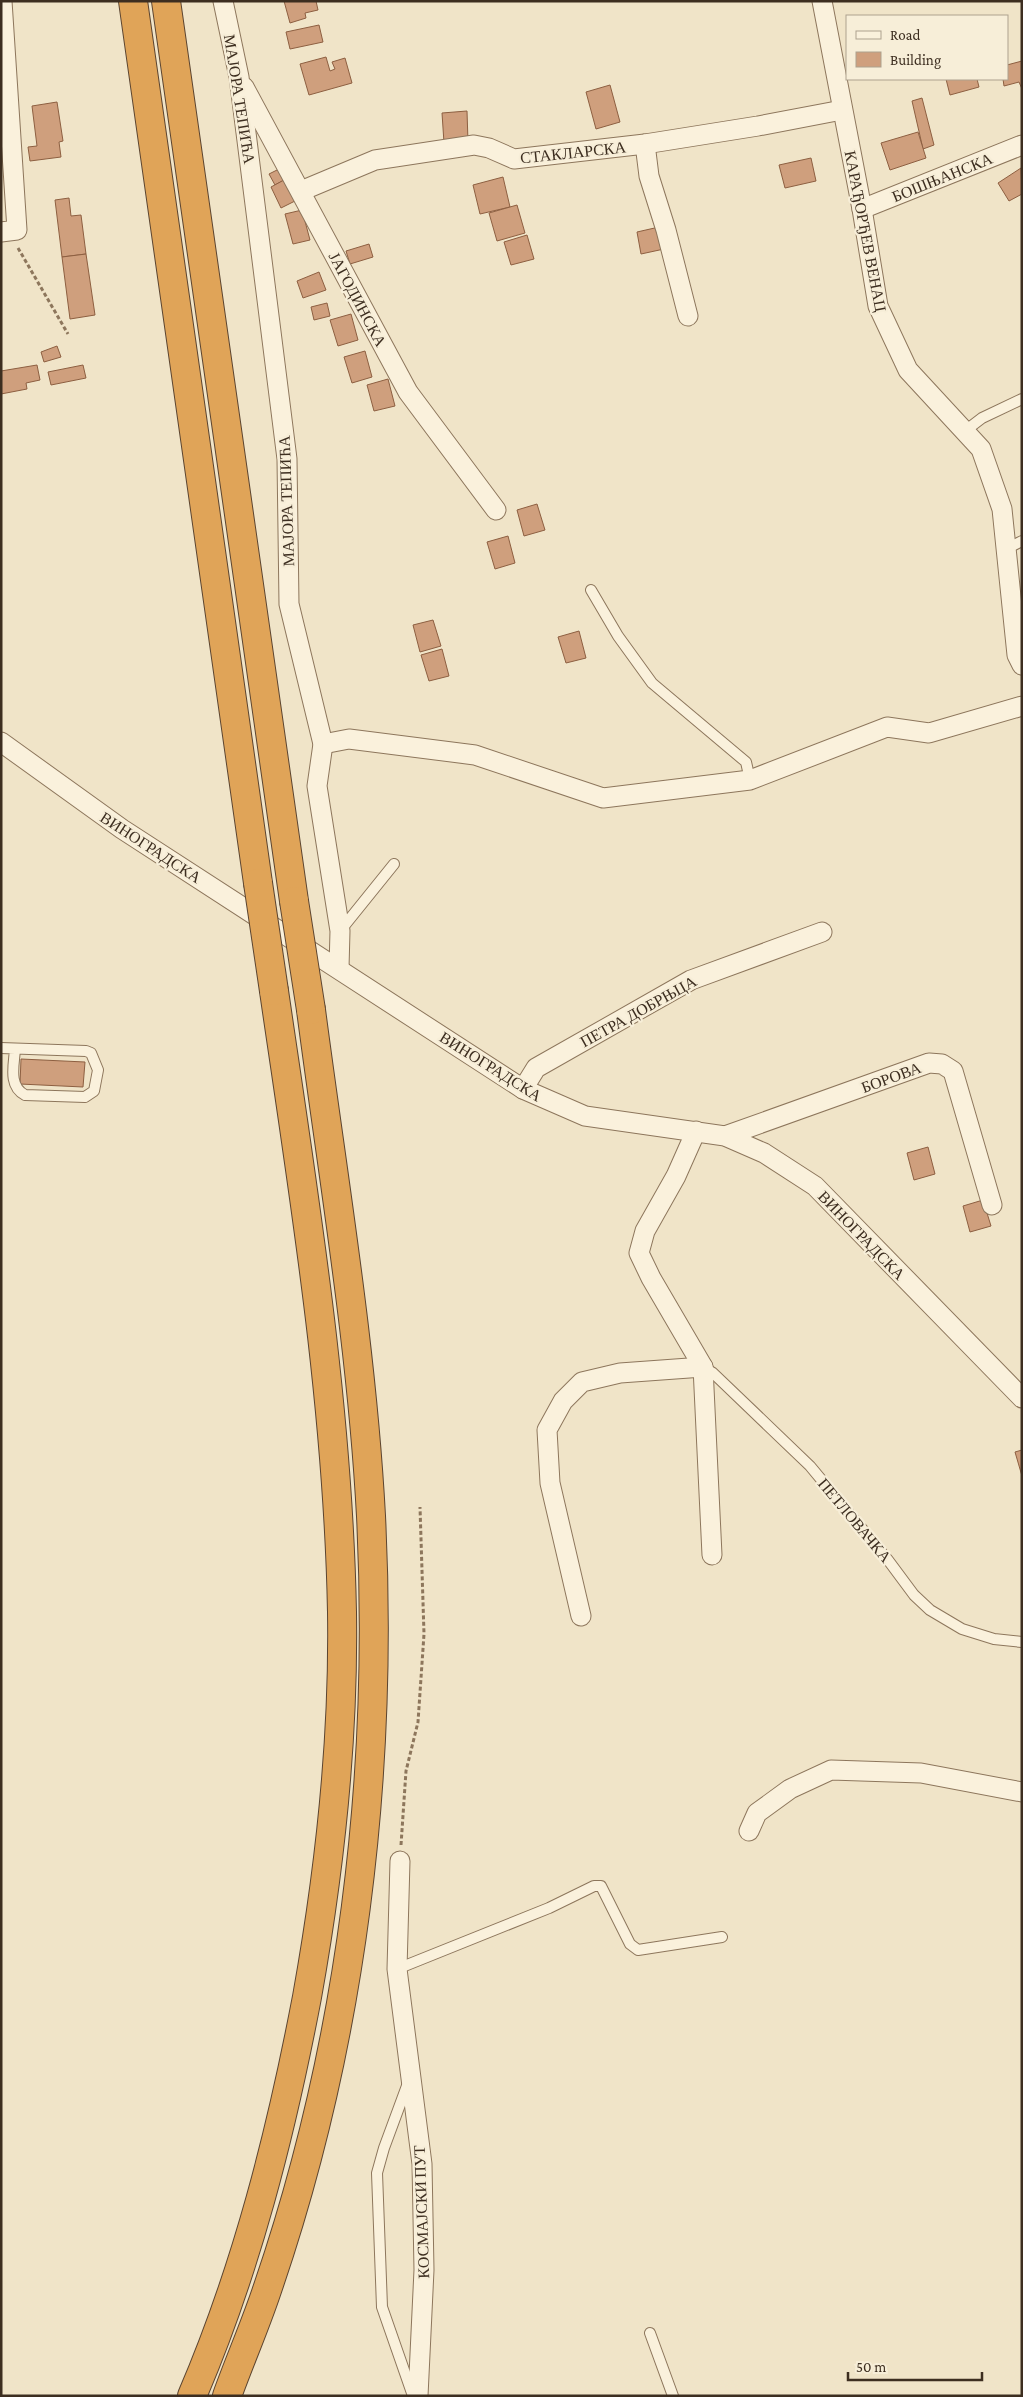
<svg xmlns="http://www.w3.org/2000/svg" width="1023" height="2397" font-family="'Crimson Pro',serif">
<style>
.building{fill:#cf9f7d;stroke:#8d5f41}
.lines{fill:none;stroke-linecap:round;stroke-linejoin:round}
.lane-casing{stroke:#8d765c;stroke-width:12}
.street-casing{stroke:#8d765c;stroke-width:21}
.highway-casing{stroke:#5b4430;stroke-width:30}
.path{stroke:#8d765c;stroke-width:3;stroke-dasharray:4 2.5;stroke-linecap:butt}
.lane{stroke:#faf1dc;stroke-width:10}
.street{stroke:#faf1dc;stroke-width:19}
.highway{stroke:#e0a458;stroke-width:28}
.highway-bridge-casing{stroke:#5b4430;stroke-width:30;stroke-linecap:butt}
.highway-bridge{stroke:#e0a458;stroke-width:28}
.labels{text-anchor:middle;stroke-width:4.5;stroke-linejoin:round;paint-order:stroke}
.street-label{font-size:16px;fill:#3d2e20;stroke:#f7eed8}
</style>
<rect width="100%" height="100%" fill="#f0e4c8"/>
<g class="building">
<path d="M 284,1 L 316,1 L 318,10 L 305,13 L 306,18 L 290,23 Z"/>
<path d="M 319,25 L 323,42 L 290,49 L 286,32 Z"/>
<path d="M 326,57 L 330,71 L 335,69 L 332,62 L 345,58 L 352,83 L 309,95 L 300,64 Z"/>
<path d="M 1022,61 L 1022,89 L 1019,82 L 1004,86 L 1003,79 L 1007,79 L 1007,65 Z"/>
<path d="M 946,79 L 977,79 L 979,87 L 950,95 Z"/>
<path d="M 610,85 L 620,122 L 596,129 L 586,92 Z"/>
<path d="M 922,98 L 934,145 L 923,149 L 912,101 Z"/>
<path d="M 57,102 L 63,141 L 59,142 L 61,157 L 30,161 L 28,147 L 37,146 L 32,106 Z"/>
<path d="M 467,111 L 468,142 L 444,143 L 442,113 Z"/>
<path d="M 918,132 L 926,158 L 890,170 L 881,143 Z"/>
<path d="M 811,158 L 816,181 L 785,188 L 779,165 Z"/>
<path d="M 1021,168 L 1022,194 L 1009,201 L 998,183 Z"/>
<path d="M 279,169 L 284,180 L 275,185 L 269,174 Z"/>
<path d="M 503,177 L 510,207 L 480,214 L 473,185 Z"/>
<path d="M 284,180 L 295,201 L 281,208 L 271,187 Z"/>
<path d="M 69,198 L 71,216 L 81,215 L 86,254 L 62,257 L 55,200 Z"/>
<path d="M 517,205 L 525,233 L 497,241 L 489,213 Z"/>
<path d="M 302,210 L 310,240 L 293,244 L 285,214 Z"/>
<path d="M 659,227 L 664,249 L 641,254 L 637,232 Z"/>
<path d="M 527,235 L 534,259 L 511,265 L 504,242 Z"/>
<path d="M 369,244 L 373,257 L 350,264 L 346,251 Z"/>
<path d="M 86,254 L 95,315 L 70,319 L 62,257 Z"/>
<path d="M 319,272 L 326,290 L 303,298 L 297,281 Z"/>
<path d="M 327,303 L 330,316 L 314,320 L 311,307 Z"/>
<path d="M 351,314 L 358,340 L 338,346 L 330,320 Z"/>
<path d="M 57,346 L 61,357 L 44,362 L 41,352 Z"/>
<path d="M 365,351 L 372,377 L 352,383 L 344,357 Z"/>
<path d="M 37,365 L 40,380 L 26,383 L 27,389 L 1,394 L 1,371 Z"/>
<path d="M 83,365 L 86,378 L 51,385 L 48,372 Z"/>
<path d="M 388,379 L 395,406 L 374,411 L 367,385 Z"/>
<path d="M 537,504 L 545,530 L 524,536 L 517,510 Z"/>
<path d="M 508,536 L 515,563 L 495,569 L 487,542 Z"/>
<path d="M 433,620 L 441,646 L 420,652 L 413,625 Z"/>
<path d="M 579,631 L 586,658 L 566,663 L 558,637 Z"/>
<path d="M 442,649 L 449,676 L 429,681 L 421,655 Z"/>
<path d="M 21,1059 L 85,1062 L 83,1087 L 20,1084 Z"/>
<path d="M 928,1147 L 935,1174 L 914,1180 L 907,1153 Z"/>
<path d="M 983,1200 L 991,1226 L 970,1232 L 963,1206 Z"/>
<path d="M 1022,1450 L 1022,1476 L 1015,1452 Z"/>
</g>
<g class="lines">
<defs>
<g id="lane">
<path d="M 965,431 L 982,418 L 1022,399"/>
<path d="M 1006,549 L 1022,541"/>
<path d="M 591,590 L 618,636 L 652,683 L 746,762 L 750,780"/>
<path d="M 340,931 L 394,864"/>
<path d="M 1,1048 L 86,1051 L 91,1053 L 98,1070 L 94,1091 L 85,1097 L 25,1095 C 8,1086 14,1065 15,1049"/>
<path d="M 703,1367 L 713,1373 L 810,1466 L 888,1560 L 914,1595 L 930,1610 L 962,1629 L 994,1639 L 1022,1642"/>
<path d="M 397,1969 L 549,1908 L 594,1886 L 601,1886 L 630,1944 L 638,1950 L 722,1937"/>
<path d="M 408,2083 L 384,2148 L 377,2173 L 382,2307 L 413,2396"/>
<path d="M 650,2333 L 673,2396"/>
</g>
<g id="street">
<path d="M 223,1 L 239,77 L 287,459 L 289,604 L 323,744 L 317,786 L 340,931 L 339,968"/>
<path d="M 822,1 L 862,209 L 878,306 L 908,370 L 981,449 L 1002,509 L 1017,655 L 1022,665"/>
<path d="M 244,87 L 408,392 L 496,510"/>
<path d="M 645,144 L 649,176 L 666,230 L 688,316"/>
<path d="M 301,191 L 375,160 L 395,157 L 474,145 L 489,148 L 514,159 L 645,144 L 758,126 L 842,110"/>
<path d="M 862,209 L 1022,145"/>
<path d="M 1,232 L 17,230 L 2,1"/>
<path d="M 1,742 L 122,829 L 523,1089 L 585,1116 L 725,1136 L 764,1153 L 815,1186 L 1022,1398"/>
<path d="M 323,744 L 349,739 L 475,755 L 603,798 L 750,780 L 887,727 L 929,733 L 1022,706"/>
<path d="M 523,1089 L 536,1068 L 691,980 L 822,932"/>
<path d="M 696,1131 L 676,1176 L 645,1231 L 639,1253 L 651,1278 L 703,1367 L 712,1555"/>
<path d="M 725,1136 L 929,1063 L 942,1064 L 953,1071 L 992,1205"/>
<path d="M 581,1616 L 550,1483 L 547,1430 L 563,1401 L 582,1382 L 620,1373 L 703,1367"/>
<path d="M 749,1831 L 757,1813 L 790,1789 L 831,1770 L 921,1773 L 1022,1792"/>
<path d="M 400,1861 L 397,1969 L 422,2164 L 424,2270 L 418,2396"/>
</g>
<g id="highway">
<path d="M 133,1 L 258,883"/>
<path d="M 166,1 L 294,901"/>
<path d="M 192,2396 C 247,2268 281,2133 307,1997 C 330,1869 344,1741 342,1612 C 338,1403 304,1197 274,991"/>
<path d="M 227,2396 C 240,2360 255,2326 267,2290 C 352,2043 384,1776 371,1516 C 362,1347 333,1178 311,1010"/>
</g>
</defs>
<use href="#lane" class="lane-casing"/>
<use href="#street" class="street-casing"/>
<use href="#highway" class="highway-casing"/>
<g class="path">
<path d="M 18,248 L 68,334"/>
<path d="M 401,1845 L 406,1771 L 418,1722 L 424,1634 L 420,1507"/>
</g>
<use href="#lane" class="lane"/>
<use href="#street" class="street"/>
<use href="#highway" class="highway"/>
<defs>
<g id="highway-bridge">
<path d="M 258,883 L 274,991"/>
<path d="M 294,901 L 311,1010"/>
</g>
</defs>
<use href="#highway-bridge" class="highway-bridge-casing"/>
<use href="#highway-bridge" class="highway-bridge"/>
</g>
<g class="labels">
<g class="street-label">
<text transform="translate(240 99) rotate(81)" y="6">МАЈОРА ТЕПИЋА</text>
<text transform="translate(573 152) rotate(-6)" y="6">СТАКЛАРСКА</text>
<text transform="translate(942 177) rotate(-22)" y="6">БОШЊАНСКА</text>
<text transform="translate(866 231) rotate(79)" y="6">КАРАЂОРЂЕВ ВЕНАЦ</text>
<text transform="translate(358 299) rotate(62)" y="6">ЈАГОДИНСКА</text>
<text transform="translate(286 501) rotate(-92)" y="6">МАЈОРА ТЕПИЋА</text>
<text transform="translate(151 847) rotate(33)" y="6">ВИНОГРАДСКА</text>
<text transform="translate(638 1011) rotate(-29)" y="6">ПЕТРА ДОБРЊЦА</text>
<text transform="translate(491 1066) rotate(32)" y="6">ВИНОГРАДСКА</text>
<text transform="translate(891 1077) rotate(-20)" y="6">БОРОВА</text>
<text transform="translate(862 1235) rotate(46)" y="6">ВИНОГРАДСКА</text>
<text transform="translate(855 1520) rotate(50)" y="6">ПЕТЛОВАЧКА</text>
<text transform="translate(421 2212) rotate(-92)" y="6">КОСМАЈСКИ ПУТ</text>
</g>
</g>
<rect width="1023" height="2397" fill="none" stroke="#3d2e20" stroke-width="5"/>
<rect x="846" y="15" width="162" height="65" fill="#f7eed8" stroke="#ada18e"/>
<rect x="856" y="31" width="25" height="8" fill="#faf1dc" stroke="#ada18e"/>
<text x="890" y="40" font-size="15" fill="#3d2e20">Road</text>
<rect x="856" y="52" width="25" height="15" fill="#cf9f7d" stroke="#ada18e"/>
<text x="890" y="65" font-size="15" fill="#3d2e20">Building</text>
<path d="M848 2372v8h134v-8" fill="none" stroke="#3d2e20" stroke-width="2.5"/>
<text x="856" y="2372" font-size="15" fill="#3d2e20" stroke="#f7eed8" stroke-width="4" paint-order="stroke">50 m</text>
</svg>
